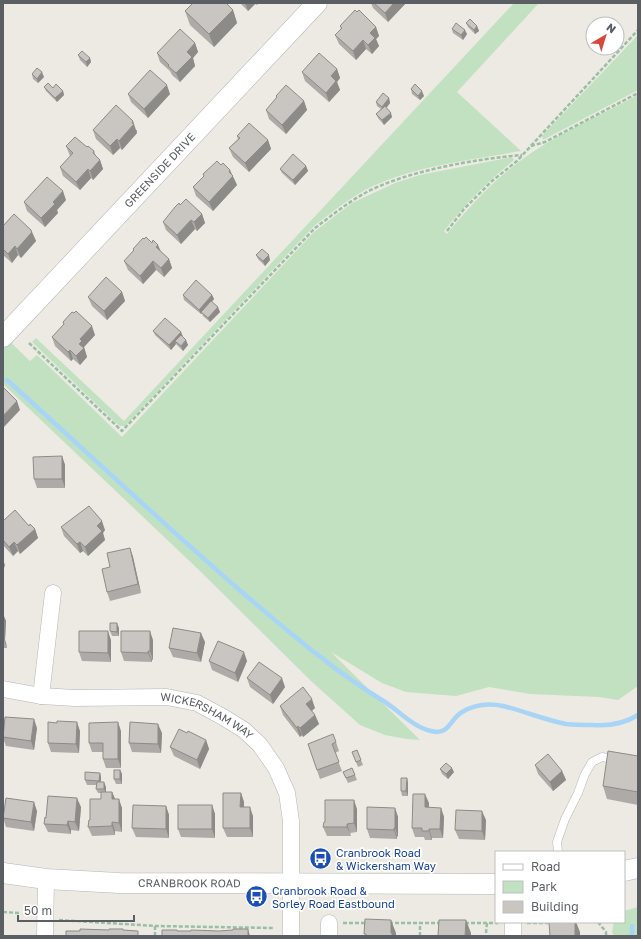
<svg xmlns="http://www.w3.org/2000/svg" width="641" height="939" font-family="'Golos Text',sans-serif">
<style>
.green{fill:#c1e1c1}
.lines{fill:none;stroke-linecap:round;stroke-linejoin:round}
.stream{stroke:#a8d5f6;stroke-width:4.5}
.service-casing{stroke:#b3b5b8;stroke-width:9}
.minor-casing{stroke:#b3b5b8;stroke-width:17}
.tertiary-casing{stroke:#b3b5b8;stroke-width:21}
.path{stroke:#99bfa4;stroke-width:2.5;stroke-dasharray:4 2;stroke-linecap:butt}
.service{stroke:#fff;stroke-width:8}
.minor{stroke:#fff;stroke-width:16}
.tertiary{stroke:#fff;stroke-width:20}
.wall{fill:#adaaa7}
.shaded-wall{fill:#8d8b88}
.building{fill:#c9c6c2;stroke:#8d8b88}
.labels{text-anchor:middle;stroke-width:3.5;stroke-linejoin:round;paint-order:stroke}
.street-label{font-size:11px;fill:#5b5e62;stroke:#fff}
.transit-label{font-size:11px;fill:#164399;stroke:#fff;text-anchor:start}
</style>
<rect width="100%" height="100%" fill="#eceae2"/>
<g class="green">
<path d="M 514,3 L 539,3 L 457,92 L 521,151 C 470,160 411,166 365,190 C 347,200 331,213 315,225 L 125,426 L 120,426 L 116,423 L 32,342 L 36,338 L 37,339 L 124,421 Z"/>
<path d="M 638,35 L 638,90 L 543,140 L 542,136 Z"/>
<path d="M 638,95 L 638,686 L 618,700 L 599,697 L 530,694 L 489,687 L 456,696 L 406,692 L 382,683 L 331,652 L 420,740 L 407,739 L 385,735 L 360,725 L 311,681 L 200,571 L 3,384 L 3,335 L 30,361 L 37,355 L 122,437 L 314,232 L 352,203 L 395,183 L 420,175 L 512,157 L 514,160 C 488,181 465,204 444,231 L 447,234 C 469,207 492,182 520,161 C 556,134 599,116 638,95 Z"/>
<path d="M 638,907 L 638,936 L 615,936 L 612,933 L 614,922 L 624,922 L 624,911 Z"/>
</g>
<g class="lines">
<g class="stream">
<path d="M 7,380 C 86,451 163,524 243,593 C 289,632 334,671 385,702 C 399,711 413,727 431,731 C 449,736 450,719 462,712 C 474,705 489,703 503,706 C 524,711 545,720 566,724 C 575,725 585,725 593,725 C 609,726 624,724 638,715"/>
<path d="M 632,926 L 632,936"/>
</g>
<defs>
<path id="service" d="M 558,852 L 557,842 L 565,819 L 578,793 L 585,774 L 592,762 L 602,757 L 638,763"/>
<g id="minor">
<path id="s1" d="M 3,689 L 41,696 L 75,698 L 167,697 L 197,703 L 223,717 L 244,730 L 260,745 L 276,768 L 287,793 L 291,821 L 291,936"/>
<path d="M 41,696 L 53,593"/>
<path d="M 513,923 L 513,936"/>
<path d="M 45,936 L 46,879"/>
<path d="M 329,936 L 329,923"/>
</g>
<g id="tertiary">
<path id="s2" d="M 3,337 L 317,3"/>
<path d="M 624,871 L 638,868"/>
<path id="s3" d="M 3,873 L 46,879 L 119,883 L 496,884"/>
</g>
</defs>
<use href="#service" class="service-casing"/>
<use href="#minor" class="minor-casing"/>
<use href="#tertiary" class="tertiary-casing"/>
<g class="path">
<path d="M 531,146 L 545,142 L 638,93"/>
<path d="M 447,231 L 464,209 L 492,181 L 517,161 L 638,30"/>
<path d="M 29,343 L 122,431 L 315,228 C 331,216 347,203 365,193 C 406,171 475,159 522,155"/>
<path d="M 3,912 L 19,913"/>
<path d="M 59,920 L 155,926 L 273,928"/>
<path d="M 598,922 L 606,932 L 606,936"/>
<path d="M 343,923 L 366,923"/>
<path d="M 389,923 L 440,923"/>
<path d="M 465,923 L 498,923"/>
<path d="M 527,923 L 552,923"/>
<path d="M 486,933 L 487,923"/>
<path d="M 155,936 L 155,926"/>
<path d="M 420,936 L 420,923"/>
</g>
<use href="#service" class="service"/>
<use href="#minor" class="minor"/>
<use href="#tertiary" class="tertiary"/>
</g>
<g class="wall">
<path d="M 240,3 L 259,3 L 257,5 L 255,4 L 248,11 Z"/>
<path d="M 371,3 L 406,3 L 388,22 L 373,8 Z"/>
<path d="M 233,10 L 237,23 L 214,47 L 190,25 L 185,11 Z"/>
<path d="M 466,23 L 477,26 L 479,31 L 475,34 L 468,27 Z"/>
<path d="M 340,26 L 376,27 L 379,36 L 376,39 L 379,46 L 372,54 L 366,49 L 356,60 L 339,44 L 335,35 L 341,29 Z"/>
<path d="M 452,29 L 467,34 L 463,40 L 453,33 Z"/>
<path d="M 195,43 L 198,52 L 193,58 L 195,66 L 180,82 L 172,75 L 170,71 L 160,62 L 157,53 Z"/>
<path d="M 78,55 L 90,58 L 91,62 L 87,67 L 80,60 Z"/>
<path d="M 337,69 L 340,78 L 337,82 L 340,90 L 329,102 L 305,81 L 302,72 Z"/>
<path d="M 32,74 L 44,77 L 38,83 L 33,79 Z"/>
<path d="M 44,87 L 63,91 L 64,95 L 57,102 L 46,91 Z"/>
<path d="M 411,89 L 424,96 L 420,100 L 412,94 Z"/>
<path d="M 128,94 L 170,94 L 148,118 L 131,102 Z"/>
<path d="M 276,96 L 304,101 L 307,110 L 286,134 L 269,119 L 266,110 L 277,98 Z"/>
<path d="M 389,98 L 390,103 L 386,108 L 392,117 L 384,125 L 378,118 L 376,114 L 381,109 L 377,106 L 376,102 Z"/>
<path d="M 93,130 L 137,130 L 137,133 L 122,150 L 120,148 L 113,155 L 96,139 Z"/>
<path d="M 237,136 L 268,140 L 271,149 L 249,172 L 233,157 L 229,148 L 238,139 Z"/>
<path d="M 66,146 L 87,147 L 94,151 L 96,156 L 100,160 L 103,169 L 93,180 L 91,178 L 80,190 L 63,176 L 60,167 L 70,156 Z"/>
<path d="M 306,166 L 308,171 L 295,185 L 282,173 L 280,169 Z"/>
<path d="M 203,174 L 232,175 L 237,185 L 213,211 L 196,196 L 193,187 L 204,176 Z"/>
<path d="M 66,200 L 57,210 L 58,213 L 45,227 L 27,211 L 24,202 Z"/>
<path d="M 180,205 L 202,214 L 205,223 L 197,231 L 195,229 L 181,244 L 166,230 L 163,222 Z"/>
<path d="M 3,226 L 31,230 L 36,241 L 21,258 L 18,255 L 12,263 L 3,255 Z"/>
<path d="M 133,249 L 161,252 L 169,259 L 172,268 L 164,277 L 156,270 L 143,284 L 128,270 L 124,261 L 134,251 Z"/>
<path d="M 256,255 L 270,260 L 265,266 L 258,259 Z"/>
<path d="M 122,292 L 125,301 L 107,320 L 92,306 L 88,297 Z"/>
<path d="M 183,295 L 212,295 L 214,299 L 212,302 L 220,312 L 210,322 L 203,316 L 202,313 L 201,314 L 184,300 Z"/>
<path d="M 63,322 L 95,335 L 84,347 L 87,357 L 80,365 L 73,359 L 71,361 L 55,346 L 52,337 L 64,325 Z"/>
<path d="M 153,331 L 181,332 L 183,337 L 188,345 L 183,351 L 176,344 L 171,350 L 155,335 Z"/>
<path d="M 62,456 L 65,465 L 65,488 L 37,488 L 34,479 Z"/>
<path d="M 3,521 L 35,529 L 38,538 L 20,554 L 18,551 L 13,556 L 3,545 Z"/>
<path d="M 61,527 L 105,530 L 103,533 L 105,540 L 88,556 L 83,551 L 80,553 L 64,536 Z"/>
<path d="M 130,548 L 133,557 L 141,593 L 110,601 L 107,592 L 110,567 Z"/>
<path d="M 3,614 L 6,621 L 5,640 L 6,643 L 7,648 L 3,648 Z"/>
<path d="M 119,628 L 119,636 L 112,636 L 110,631 Z"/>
<path d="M 111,640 L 111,662 L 82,661 L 79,652 Z"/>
<path d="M 153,640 L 153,660 L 152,660 L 152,662 L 124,661 L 121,652 Z"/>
<path d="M 205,642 L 201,662 L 173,657 L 169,648 Z"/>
<path d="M 209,661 L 247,661 L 238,682 L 212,670 Z"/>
<path d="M 247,678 L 285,687 L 273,704 L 250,687 Z"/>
<path d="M 280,706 L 315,708 L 312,711 L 315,715 L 319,724 L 303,737 L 302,735 L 300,737 L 283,715 Z"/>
<path d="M 57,723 L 80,731 L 79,753 L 51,752 L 48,743 Z"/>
<path d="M 37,728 L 34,750 L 6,746 L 3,738 L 3,735 Z"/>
<path d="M 121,731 L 121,768 L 106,768 L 103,759 L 103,752 L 92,752 L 89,743 Z"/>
<path d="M 162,733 L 161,753 L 132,752 L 129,743 Z"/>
<path d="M 187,733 L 206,740 L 209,749 L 200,769 L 174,756 L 170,747 Z"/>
<path d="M 336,742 L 339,751 L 335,753 L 342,771 L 320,779 L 308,744 Z"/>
<path d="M 357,750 L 363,765 L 358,767 L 352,752 Z"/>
<path d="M 638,756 L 638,805 L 607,799 L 603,786 Z"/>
<path d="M 535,765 L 562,771 L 566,780 L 553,791 L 538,774 Z"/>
<path d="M 352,768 L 357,780 L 348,783 L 343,772 Z"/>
<path d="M 440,769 L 454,772 L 448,779 L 442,774 Z"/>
<path d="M 120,770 L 122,774 L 122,784 L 116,784 L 114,779 Z"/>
<path d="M 100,773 L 101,777 L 101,782 L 106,787 L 106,792 L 112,792 L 115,799 L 122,808 L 122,832 L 115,831 L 115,835 L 92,836 L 88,827 L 90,820 L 101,799 L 101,793 L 98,793 L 96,789 L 96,785 L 87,785 L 85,780 Z"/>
<path d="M 407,778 L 408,783 L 408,796 L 402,796 L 401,791 Z"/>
<path d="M 241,793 L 244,802 L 244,807 L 253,816 L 253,837 L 227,837 L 223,828 Z"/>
<path d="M 429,803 L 429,808 L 441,808 L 444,817 L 443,838 L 432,838 L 432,840 L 425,840 L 424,837 L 415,837 L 412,828 Z"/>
<path d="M 212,805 L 215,814 L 215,838 L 181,837 L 178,829 Z"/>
<path d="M 166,806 L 169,815 L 169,838 L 136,837 L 132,828 Z"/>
<path d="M 81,807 L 79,831 L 71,830 L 71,834 L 48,832 L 44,824 L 46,818 Z"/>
<path d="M 395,808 L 398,817 L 398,837 L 397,836 L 397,839 L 370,838 L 367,829 Z"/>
<path d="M 357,809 L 357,832 L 350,833 L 351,836 L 327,836 L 323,827 L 325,822 Z"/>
<path d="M 37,811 L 34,831 L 6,827 L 3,818 Z"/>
<path d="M 486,820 L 485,840 L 459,839 L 455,830 Z"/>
</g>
<g class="shaded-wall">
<path d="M 245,3 L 254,3 L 255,4 L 248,11 Z"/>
<path d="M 394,3 L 406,3 L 388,22 L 385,13 Z"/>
<path d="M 233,10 L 237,23 L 214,47 L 209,34 Z"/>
<path d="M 477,26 L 479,31 L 475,34 L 474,30 Z"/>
<path d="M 376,27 L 379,36 L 376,39 L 379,46 L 372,54 L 368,45 L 370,33 Z"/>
<path d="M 465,30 L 467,34 L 463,40 L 461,35 Z"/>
<path d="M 363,40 L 366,49 L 356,60 L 353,51 Z"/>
<path d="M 195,43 L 198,52 L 193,58 L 195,66 L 180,82 L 176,73 L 187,52 Z"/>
<path d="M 90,58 L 91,62 L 87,67 L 86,62 Z"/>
<path d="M 337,69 L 340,78 L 337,82 L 340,90 L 329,102 L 326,93 L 331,76 Z"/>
<path d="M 42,72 L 44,77 L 38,83 L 37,79 Z"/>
<path d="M 167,85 L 170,94 L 148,118 L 144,109 Z"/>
<path d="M 63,91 L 64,95 L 57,102 L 55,98 Z"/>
<path d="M 422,91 L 424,96 L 420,100 L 418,96 Z"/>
<path d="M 389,98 L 390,103 L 384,111 L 382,107 Z"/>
<path d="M 304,101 L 307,110 L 286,134 L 282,125 Z"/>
<path d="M 391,113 L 392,117 L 384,125 L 382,120 Z"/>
<path d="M 133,121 L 137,133 L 122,150 L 119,141 Z"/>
<path d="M 117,139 L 120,148 L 113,155 L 110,146 Z"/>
<path d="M 268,140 L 271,149 L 249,172 L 245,163 Z"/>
<path d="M 100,160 L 103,169 L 93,180 L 90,171 Z"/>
<path d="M 306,166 L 308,171 L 295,185 L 293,180 Z"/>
<path d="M 88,169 L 91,178 L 80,190 L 76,182 Z"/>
<path d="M 230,170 L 237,185 L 213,211 L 209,202 Z"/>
<path d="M 63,191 L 66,200 L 57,210 L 58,213 L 45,227 L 41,218 L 53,202 Z"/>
<path d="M 202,214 L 205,223 L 197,231 L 194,222 Z"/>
<path d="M 191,220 L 195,229 L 181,244 L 177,235 Z"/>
<path d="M 31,230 L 36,241 L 21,258 L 17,249 Z"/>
<path d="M 158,245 L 162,254 L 156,247 Z"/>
<path d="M 15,246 L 18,255 L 12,263 L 8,254 Z"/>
<path d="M 269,255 L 270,260 L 265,266 L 263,261 Z"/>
<path d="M 169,259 L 172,268 L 164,277 L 161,268 Z"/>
<path d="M 153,261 L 156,270 L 143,284 L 140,276 Z"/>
<path d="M 122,292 L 125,301 L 107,320 L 104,311 Z"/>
<path d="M 212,295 L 214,299 L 201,314 L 199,310 Z"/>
<path d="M 218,307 L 220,312 L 210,322 L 208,318 Z"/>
<path d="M 92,326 L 95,335 L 84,347 L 87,357 L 80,365 L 76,356 L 80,339 Z"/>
<path d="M 181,332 L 183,337 L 177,343 L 175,341 L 176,344 L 171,350 L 169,345 Z"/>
<path d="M 186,340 L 188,345 L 183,351 L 181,346 Z"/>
<path d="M 70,350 L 73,359 L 71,361 L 68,352 Z"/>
<path d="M 17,401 L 20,410 L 3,428 L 3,416 Z"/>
<path d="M 62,456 L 65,465 L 65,488 L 62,479 Z"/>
<path d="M 102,521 L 105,530 L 103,533 L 105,540 L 88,556 L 85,547 L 97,526 Z"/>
<path d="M 35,529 L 38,538 L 20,554 L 17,545 Z"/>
<path d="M 14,542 L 18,551 L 13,556 L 9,547 Z"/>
<path d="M 80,542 L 83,551 L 80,553 L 77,544 Z"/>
<path d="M 130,548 L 133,557 L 141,593 L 138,584 Z"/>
<path d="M 3,560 L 5,565 L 3,571 Z"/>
<path d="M 3,614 L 6,621 L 5,640 L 6,643 L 7,648 L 3,637 Z"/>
<path d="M 117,623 L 119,628 L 119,636 L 117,632 Z"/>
<path d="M 108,631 L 111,640 L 111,662 L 108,653 Z"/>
<path d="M 150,631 L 153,640 L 153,660 L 150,651 Z"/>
<path d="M 201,633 L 205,642 L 201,662 L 197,653 Z"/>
<path d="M 148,651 L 152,660 L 152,662 L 148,653 Z"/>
<path d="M 244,652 L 247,661 L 238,682 L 235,673 Z"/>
<path d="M 282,678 L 285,687 L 273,704 L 270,695 Z"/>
<path d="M 312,699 L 315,708 L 309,713 L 306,704 Z"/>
<path d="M 315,715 L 319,724 L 303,737 L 300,728 Z"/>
<path d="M 34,719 L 37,728 L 34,750 L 31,741 Z"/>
<path d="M 77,722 L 80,731 L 79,753 L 76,744 Z"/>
<path d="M 118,722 L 121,731 L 121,768 L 118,759 Z"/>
<path d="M 158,724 L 162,733 L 161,753 L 158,744 Z"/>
<path d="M 298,726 L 302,735 L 300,737 L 297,728 Z"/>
<path d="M 206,740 L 209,749 L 200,769 L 197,760 Z"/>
<path d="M 452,768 L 454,772 L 448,779 L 446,774 Z"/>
<path d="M 120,770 L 122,774 L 122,784 L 120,779 Z"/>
<path d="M 562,771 L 566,780 L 553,791 L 550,782 Z"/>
<path d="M 100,773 L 101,777 L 101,786 L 99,781 Z"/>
<path d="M 407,778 L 408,783 L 408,796 L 406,791 Z"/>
<path d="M 104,782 L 106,787 L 106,794 L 104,789 Z"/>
<path d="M 112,792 L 116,801 L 112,799 Z"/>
<path d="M 241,793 L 244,802 L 244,816 L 240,807 Z"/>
<path d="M 425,794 L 429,803 L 428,816 L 425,807 Z"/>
<path d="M 77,798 L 81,807 L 79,831 L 75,822 Z"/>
<path d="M 119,799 L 122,808 L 122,832 L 119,823 Z"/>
<path d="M 354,800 L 357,809 L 357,832 L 354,823 Z"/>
<path d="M 34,802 L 37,811 L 34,831 L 31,822 Z"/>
<path d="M 212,805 L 215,814 L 215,838 L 212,829 Z"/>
<path d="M 166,806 L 169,815 L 169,838 L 166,829 Z"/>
<path d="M 250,807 L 253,816 L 253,837 L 250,828 Z"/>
<path d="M 395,808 L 398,817 L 398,837 L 395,828 Z"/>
<path d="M 441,808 L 444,817 L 443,838 L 440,829 Z"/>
<path d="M 482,811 L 486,820 L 485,840 L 482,831 Z"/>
<path d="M 68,821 L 71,830 L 71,834 L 67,825 Z"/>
<path d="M 112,822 L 115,831 L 115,835 L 112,826 Z"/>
<path d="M 347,824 L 351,836 L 347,827 Z"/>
<path d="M 394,828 L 397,836 L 397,839 L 394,830 Z"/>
<path d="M 429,829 L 432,838 L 432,840 L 429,831 Z"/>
<path d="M 3,920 L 4,922 L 4,936 L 3,935 Z"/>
<path d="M 391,920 L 396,933 L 396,936 L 392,936 L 391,933 Z"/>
<path d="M 466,920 L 471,933 L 471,936 L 465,936 Z"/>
<path d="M 575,922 L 576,922 L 580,932 L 580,936 L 575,936 Z"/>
<path d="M 248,929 L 250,936 L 248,936 Z"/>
</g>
<g class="building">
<path d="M 193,3 L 226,3 L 233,10 L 209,34 L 185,11 Z"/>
<path d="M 374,3 L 394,3 L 385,13 Z"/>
<path d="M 355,10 L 357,12 L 359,10 L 376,27 L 370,33 L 375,38 L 368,45 L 363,40 L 353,51 L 335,35 L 342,28 L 340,26 Z"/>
<path d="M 470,19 L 477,26 L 474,30 L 466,23 Z"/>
<path d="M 456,23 L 465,30 L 461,35 L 452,29 Z"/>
<path d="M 180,29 L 195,43 L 187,52 L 192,57 L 176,73 L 168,66 L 169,65 L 157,53 Z"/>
<path d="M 82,51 L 90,58 L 86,62 L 78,55 Z"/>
<path d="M 319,53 L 337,69 L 331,76 L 336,81 L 326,93 L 302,72 Z"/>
<path d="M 37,68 L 42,72 L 37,79 L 32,74 Z"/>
<path d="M 150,70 L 167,85 L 144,109 L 128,94 Z"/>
<path d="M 48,83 L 53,88 L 56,84 L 63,91 L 55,98 L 44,87 Z"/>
<path d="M 415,84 L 422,91 L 418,96 L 411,89 Z"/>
<path d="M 286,85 L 304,101 L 282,125 L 266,110 L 277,97 L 276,96 Z"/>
<path d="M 383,93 L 389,98 L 382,107 L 376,102 Z"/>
<path d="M 116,105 L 133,121 L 132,123 L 134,124 L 119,141 L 117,139 L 110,146 L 93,130 Z"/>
<path d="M 385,106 L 391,113 L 382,120 L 376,114 Z"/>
<path d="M 249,123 L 268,140 L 245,163 L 229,148 L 240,138 L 237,136 Z"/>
<path d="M 75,137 L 87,147 L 88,146 L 94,151 L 93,153 L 100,160 L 90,171 L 88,169 L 76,182 L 60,167 L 73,153 L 66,146 Z"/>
<path d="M 293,154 L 306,166 L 293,180 L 280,169 Z"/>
<path d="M 217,161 L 221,165 L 223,163 L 230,170 L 229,172 L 233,176 L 209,202 L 193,187 L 204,176 L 203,174 Z"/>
<path d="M 47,177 L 63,191 L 53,202 L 55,204 L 41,218 L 24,202 Z"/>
<path d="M 186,199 L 202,214 L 194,222 L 191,220 L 177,235 L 163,222 L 175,207 L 179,203 L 180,205 Z"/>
<path d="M 14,214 L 31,230 L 31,231 L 32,232 L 17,249 L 15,246 L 8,254 L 3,249 L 3,226 Z"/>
<path d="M 146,237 L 152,243 L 153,240 L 158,245 L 156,247 L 169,259 L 161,268 L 153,261 L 140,276 L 124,261 L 134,250 L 133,249 L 143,238 L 144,239 Z"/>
<path d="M 262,249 L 269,255 L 263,261 L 256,255 Z"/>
<path d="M 106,277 L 122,292 L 104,311 L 88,297 Z"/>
<path d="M 196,280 L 212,295 L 199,310 L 183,295 Z"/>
<path d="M 211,301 L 218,307 L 208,318 L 201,312 Z"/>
<path d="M 76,311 L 92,326 L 80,339 L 82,341 L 79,344 L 84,348 L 76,356 L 70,350 L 68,352 L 52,337 L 64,324 L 63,322 L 72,312 L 74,313 Z"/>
<path d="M 165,318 L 181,332 L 169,345 L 153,331 Z"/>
<path d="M 181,335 L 186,340 L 181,346 L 175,341 Z"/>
<path d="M 3,387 L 17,401 L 3,416 Z"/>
<path d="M 62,456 L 62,479 L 34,479 L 33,457 Z"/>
<path d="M 89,506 L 102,521 L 97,526 L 102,531 L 85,547 L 80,542 L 77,544 L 61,527 Z"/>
<path d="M 15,510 L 29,526 L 30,524 L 35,529 L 17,545 L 14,542 L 9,547 L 3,540 L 3,521 Z"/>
<path d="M 130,548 L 138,584 L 107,592 L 102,569 L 110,567 L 107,553 Z"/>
<path d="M 110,623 L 117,623 L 117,632 L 110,631 Z"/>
<path d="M 173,628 L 201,633 L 197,653 L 169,648 Z"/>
<path d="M 79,631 L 108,631 L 108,653 L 79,652 Z"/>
<path d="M 121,631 L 150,631 L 150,651 L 148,651 L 148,653 L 121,652 Z"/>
<path d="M 218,641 L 244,652 L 235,673 L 209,661 Z"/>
<path d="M 259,662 L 282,678 L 270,695 L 247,678 Z"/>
<path d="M 303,687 L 312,699 L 306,704 L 315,715 L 300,728 L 298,726 L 297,728 L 280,706 Z"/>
<path d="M 5,717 L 34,719 L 31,741 L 3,737 Z"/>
<path d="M 57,721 L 77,722 L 76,744 L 48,743 L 48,722 L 57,723 Z"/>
<path d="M 118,722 L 118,759 L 103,759 L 103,743 L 89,743 L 89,723 Z"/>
<path d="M 130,722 L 158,724 L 158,744 L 129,743 Z"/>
<path d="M 179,729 L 187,733 L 188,731 L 206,740 L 197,760 L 170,747 Z"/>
<path d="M 333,734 L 336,742 L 332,744 L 339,762 L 317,770 L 308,744 Z"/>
<path d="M 357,750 L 361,760 L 356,762 L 352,752 Z"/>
<path d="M 608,751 L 638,756 L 638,792 L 603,786 Z"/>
<path d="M 548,754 L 562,771 L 550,782 L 535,765 Z"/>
<path d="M 446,763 L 452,768 L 446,774 L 440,769 Z"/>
<path d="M 352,768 L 355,775 L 346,778 L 343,772 Z"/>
<rect x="114" y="770" width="6" height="9"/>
<path d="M 85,772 L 100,773 L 99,781 L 85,780 Z"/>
<path d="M 401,778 L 407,778 L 406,791 L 401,791 Z"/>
<path d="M 97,782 L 104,782 L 104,789 L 96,789 Z"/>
<path d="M 101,792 L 112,792 L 112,799 L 119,799 L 119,823 L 112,822 L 112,826 L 88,827 L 89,820 L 90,820 L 90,799 L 101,799 Z"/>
<path d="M 223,793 L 241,793 L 240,807 L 250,807 L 250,828 L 223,828 Z"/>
<path d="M 413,794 L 425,794 L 425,807 L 441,808 L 440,829 L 429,829 L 429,831 L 422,831 L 422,828 L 412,828 Z"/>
<path d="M 48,796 L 77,798 L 75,822 L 68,821 L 67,825 L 44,824 L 45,817 L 46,818 Z"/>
<path d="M 6,798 L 34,802 L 31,822 L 3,818 Z"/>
<path d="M 325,800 L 354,800 L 354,823 L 347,824 L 347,827 L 323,827 L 324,822 L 325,822 Z"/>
<path d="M 133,805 L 166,806 L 166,829 L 132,828 Z"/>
<rect x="178" y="805" width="34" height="24"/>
<path d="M 367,807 L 395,808 L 395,828 L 394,828 L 394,830 L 367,829 Z"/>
<path d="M 456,810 L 482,811 L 482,831 L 455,830 Z"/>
<path d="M 365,919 L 391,920 L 391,933 L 392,933 L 392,936 L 366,936 L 366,934 L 364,934 Z"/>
<path d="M 439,920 L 466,920 L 465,936 L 438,936 Z"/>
<path d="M 549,922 L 575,922 L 575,936 L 550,936 Z"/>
<path d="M 80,929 L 109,930 L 109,929 L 123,929 L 123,930 L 138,931 L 138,936 L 66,936 L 66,931 L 80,931 Z"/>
<path d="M 233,929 L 248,929 L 248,936 L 162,936 L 162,930 L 177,930 L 177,931 L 191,931 L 191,930 L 219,931 L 233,930 Z"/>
</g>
<defs>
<symbol id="bus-disc" viewBox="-11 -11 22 22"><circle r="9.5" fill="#1a4fb4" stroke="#fff"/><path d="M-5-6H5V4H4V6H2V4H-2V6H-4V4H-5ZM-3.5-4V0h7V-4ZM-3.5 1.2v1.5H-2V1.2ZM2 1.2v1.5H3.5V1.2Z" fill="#fff"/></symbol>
</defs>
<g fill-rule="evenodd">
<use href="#bus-disc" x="308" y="846" width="25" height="25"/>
<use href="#bus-disc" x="244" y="884" width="25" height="25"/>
</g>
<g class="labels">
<g class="street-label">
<text dy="4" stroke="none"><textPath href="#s2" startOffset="229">GREENSIDE DRIVE</textPath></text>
<text dy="4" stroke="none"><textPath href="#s1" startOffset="209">WICKERSHAM WAY</textPath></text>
<text dy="4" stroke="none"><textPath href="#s3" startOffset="187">CRANBROOK ROAD</textPath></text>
</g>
<g class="transit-label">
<text x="336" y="857">Cranbrook Road<tspan x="336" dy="13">&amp; Wickersham Way</tspan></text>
<text x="272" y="895">Cranbrook Road &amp;<tspan x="272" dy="13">Sorley Road Eastbound</tspan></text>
</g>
</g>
<rect width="641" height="939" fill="none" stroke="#5b5e62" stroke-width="8"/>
<rect x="495" y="851" width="130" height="72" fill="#ffffff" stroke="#bdbfc0"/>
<rect x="503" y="864" width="20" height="6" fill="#ffffff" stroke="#bdbfc0"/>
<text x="531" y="871" font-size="12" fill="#5b5e62">Road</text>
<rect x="503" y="881" width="20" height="12" fill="#c1e1c1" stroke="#bdbfc0"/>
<text x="531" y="891" font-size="12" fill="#5b5e62">Park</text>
<rect x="503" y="901" width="20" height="12" fill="#c9c6c2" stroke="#bdbfc0"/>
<text x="531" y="911" font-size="12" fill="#5b5e62">Building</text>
<g transform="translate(605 36) rotate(38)"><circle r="19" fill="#ffffff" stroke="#bdbfc0"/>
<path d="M0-3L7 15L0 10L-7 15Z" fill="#d8473c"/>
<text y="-6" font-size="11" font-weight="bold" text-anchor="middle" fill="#5b5e62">N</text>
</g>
<path d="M18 915v6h116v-6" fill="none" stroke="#5b5e62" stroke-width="2"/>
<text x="24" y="915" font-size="12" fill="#5b5e62" stroke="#ffffff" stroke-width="3" paint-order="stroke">50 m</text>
</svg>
